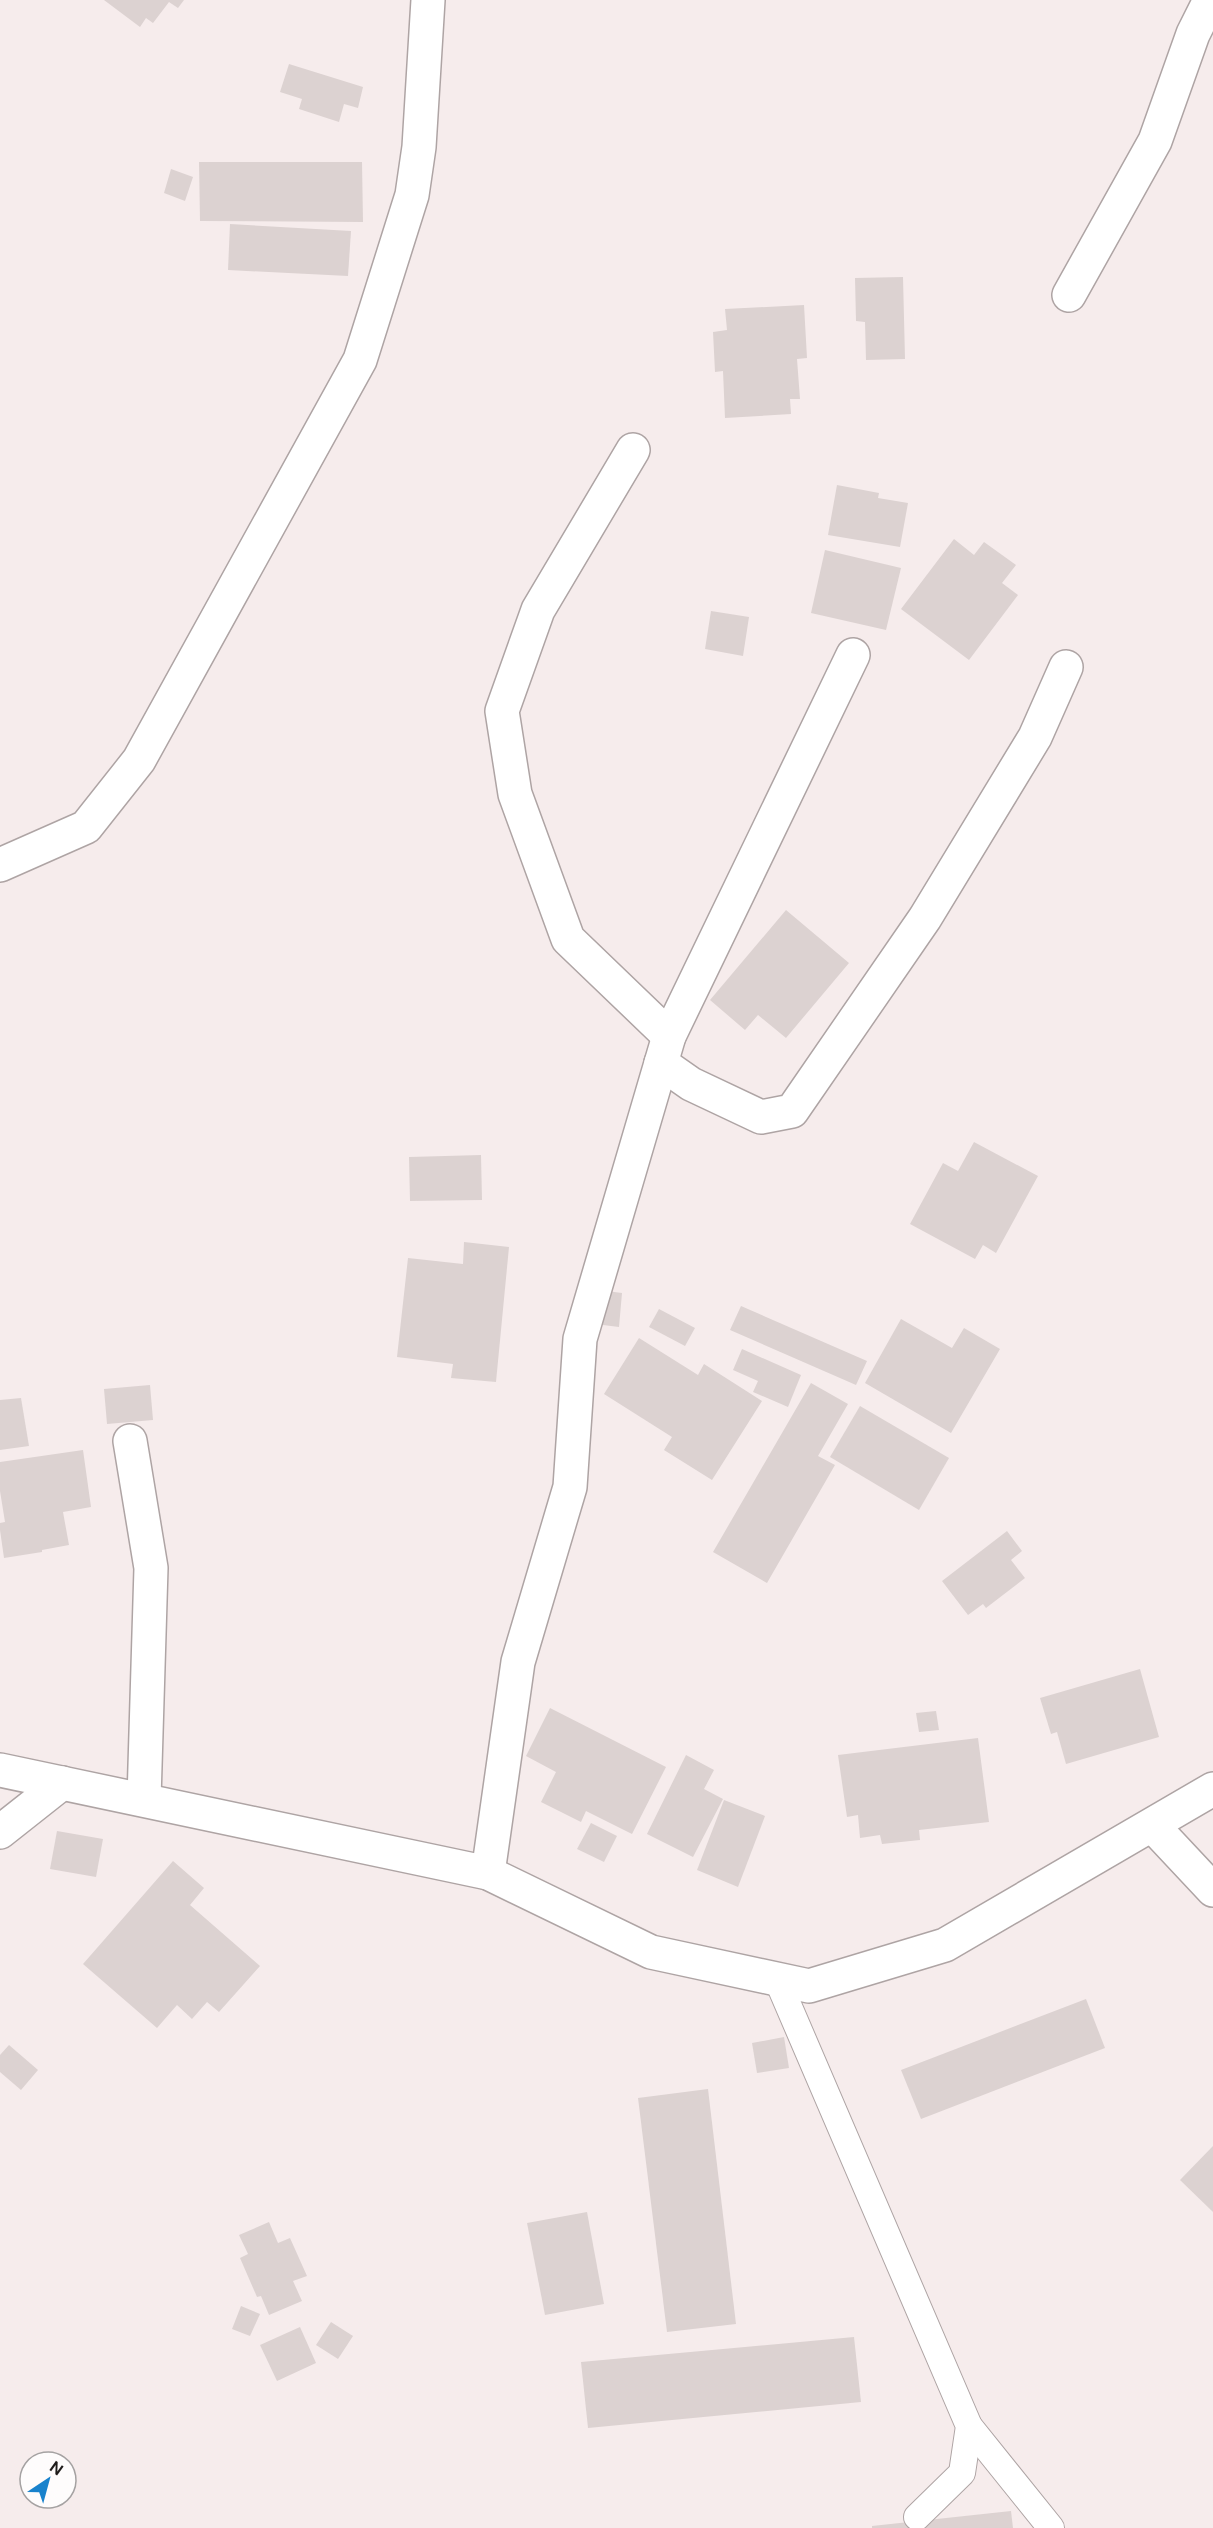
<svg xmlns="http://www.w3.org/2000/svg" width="1213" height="2528" font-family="'DM Sans',sans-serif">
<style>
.building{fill:#dcd2d1}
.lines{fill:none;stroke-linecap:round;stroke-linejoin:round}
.lane-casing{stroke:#aea4a4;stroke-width:28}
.street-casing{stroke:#aea4a4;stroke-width:36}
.lane{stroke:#fff;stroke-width:26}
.street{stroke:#fff;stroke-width:33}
</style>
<rect width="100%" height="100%" fill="#f6ecec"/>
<g class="building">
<path d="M 104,0 L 184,0 L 178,8 L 169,2 L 153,23 L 146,18 L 140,27 Z"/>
<path d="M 289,64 L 363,87 L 358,108 L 344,104 L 339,122 L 299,109 L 302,99 L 280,92 Z"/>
<path d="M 199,162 L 362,162 L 363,222 L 200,221 Z"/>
<path d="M 171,169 L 193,177 L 185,201 L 164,193 Z"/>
<path d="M 230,224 L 351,231 L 348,276 L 228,270 Z"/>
<path d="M 903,277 L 905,359 L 866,360 L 865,322 L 856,321 L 855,278 Z"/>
<path d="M 804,305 L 807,358 L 797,359 L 800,399 L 790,399 L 791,414 L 725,418 L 723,371 L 715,372 L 713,332 L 727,330 L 725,309 Z"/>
<path d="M 837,485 L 879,493 L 878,498 L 908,503 L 900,547 L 828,535 Z"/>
<path d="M 954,539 L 974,555 L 984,542 L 1016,565 L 1002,583 L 1018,595 L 969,660 L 901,609 Z"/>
<path d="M 825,550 L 901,568 L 886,630 L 811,613 Z"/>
<path d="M 711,611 L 749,617 L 743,656 L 705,649 Z"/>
<path d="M 786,910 L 849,963 L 786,1038 L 758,1015 L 745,1030 L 710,1000 Z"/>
<path d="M 974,1142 L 1038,1176 L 996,1253 L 983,1245 L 975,1259 L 910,1224 L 943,1163 L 958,1171 Z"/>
<path d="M 481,1155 L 482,1200 L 410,1201 L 409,1157 Z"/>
<path d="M 464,1242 L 509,1247 L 496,1382 L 451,1378 L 453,1364 L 397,1357 L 408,1258 L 463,1264 Z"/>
<path d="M 599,1290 L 622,1293 L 619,1327 L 595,1324 Z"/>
<path d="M 741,1306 L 867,1361 L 856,1385 L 730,1330 Z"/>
<path d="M 659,1309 L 695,1328 L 685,1346 L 649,1327 Z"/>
<path d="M 901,1319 L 952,1348 L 964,1328 L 1000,1349 L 951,1433 L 865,1383 Z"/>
<path d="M 639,1338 L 698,1375 L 704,1364 L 762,1401 L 712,1480 L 664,1450 L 672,1437 L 604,1394 Z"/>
<path d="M 742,1349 L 801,1375 L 788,1407 L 753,1392 L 758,1381 L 733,1370 Z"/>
<path d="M 811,1383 L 848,1404 L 818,1456 L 835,1465 L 767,1583 L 713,1552 Z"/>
<path d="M 150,1385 L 153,1420 L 107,1424 L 104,1389 Z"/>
<path d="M 21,1398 L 29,1446 L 0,1450 L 0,1400 Z"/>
<path d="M 860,1406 L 949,1458 L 919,1510 L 830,1457 Z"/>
<path d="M 83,1450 L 91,1507 L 63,1512 L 69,1545 L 42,1550 L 42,1552 L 4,1558 L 0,1530 L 0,1523 L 5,1522 L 0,1491 L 0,1462 Z"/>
<path d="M 1007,1531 L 1022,1551 L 1011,1560 L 1025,1578 L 986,1608 L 983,1604 L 968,1615 L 942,1581 Z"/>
<path d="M 1140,1669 L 1159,1737 L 1066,1764 L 1057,1732 L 1051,1734 L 1040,1698 Z"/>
<path d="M 550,1708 L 666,1767 L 632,1834 L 586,1811 L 581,1822 L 541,1802 L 556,1772 L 526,1756 Z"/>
<path d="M 936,1711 L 939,1730 L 919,1732 L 916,1713 Z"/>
<path d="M 978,1738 L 989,1822 L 919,1830 L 920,1840 L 882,1844 L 880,1835 L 860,1838 L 858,1815 L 847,1817 L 838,1755 Z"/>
<path d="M 686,1755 L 714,1770 L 704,1789 L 723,1799 L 693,1857 L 647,1834 Z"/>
<path d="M 724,1800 L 765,1816 L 738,1887 L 697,1870 Z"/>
<path d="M 591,1823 L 617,1836 L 604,1862 L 577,1849 Z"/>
<path d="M 57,1831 L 103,1839 L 96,1877 L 50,1869 Z"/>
<path d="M 173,1861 L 204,1888 L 190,1905 L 260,1966 L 219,2012 L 207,2002 L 192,2019 L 177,2005 L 157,2028 L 83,1964 Z"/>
<path d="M 1086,1999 L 1105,2048 L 921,2119 L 901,2070 Z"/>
<path d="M 784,2037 L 789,2068 L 757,2073 L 752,2043 Z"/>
<path d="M 9,2045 L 38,2070 L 21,2090 L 0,2072 L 0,2055 Z"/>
<path d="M 708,2089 L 736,2324 L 667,2332 L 638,2098 Z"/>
<path d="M 1213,2146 L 1213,2212 L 1180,2180 Z"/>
<path d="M 587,2212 L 604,2304 L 545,2315 L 527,2223 Z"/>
<path d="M 269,2222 L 278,2243 L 290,2238 L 307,2276 L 293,2281 L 302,2301 L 269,2315 L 261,2296 L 257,2297 L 240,2258 L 248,2254 L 239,2235 Z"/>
<path d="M 241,2306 L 260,2314 L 250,2336 L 232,2329 Z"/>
<path d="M 331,2322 L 353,2336 L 338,2359 L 316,2345 Z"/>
<path d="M 300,2327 L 316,2363 L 277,2381 L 260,2345 Z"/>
<path d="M 854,2337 L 861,2402 L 588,2428 L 581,2362 Z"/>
<path d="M 1011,2511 L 1013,2528 L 872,2528 L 872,2526 Z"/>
</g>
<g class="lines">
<defs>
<g id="lane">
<path d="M 777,1979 L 969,2426 L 962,2473 L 917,2517"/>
<path d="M 969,2426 L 1051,2528"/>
</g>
<g id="street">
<path d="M 1069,295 L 1155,141 L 1193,34 L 1210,0"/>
<path d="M 633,450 L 538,610 L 502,711 L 515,794 L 568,939 L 669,1036"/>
<path d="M 0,865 L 86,827 L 139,760 L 360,360 L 412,195 L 419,147 L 428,0"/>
<path d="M 661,1063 L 691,1084 L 761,1117 L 792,1111 L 925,918 L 1035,737 L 1066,667"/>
<path d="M 130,1441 L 151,1568 L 144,1799"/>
<path d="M 0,1770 L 488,1873 L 651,1952 L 809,1986 L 945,1945 L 1213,1789"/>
<path d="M 1153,1826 L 1213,1890"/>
<path d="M 0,1832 L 62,1783"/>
<path d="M 488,1873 L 518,1662 L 570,1487 L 580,1339 L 669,1036 L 853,655"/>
</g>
</defs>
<use href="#lane" class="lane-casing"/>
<use href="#street" class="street-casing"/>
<use href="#lane" class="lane"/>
<use href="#street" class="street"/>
</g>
<g transform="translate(48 2480) rotate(36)"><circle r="28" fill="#fefcfc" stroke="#a5a2a2" stroke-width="1.5"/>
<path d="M0-4.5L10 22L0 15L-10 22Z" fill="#1982cc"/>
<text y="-9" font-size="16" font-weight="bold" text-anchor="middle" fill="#1f1c1b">N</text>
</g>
</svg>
